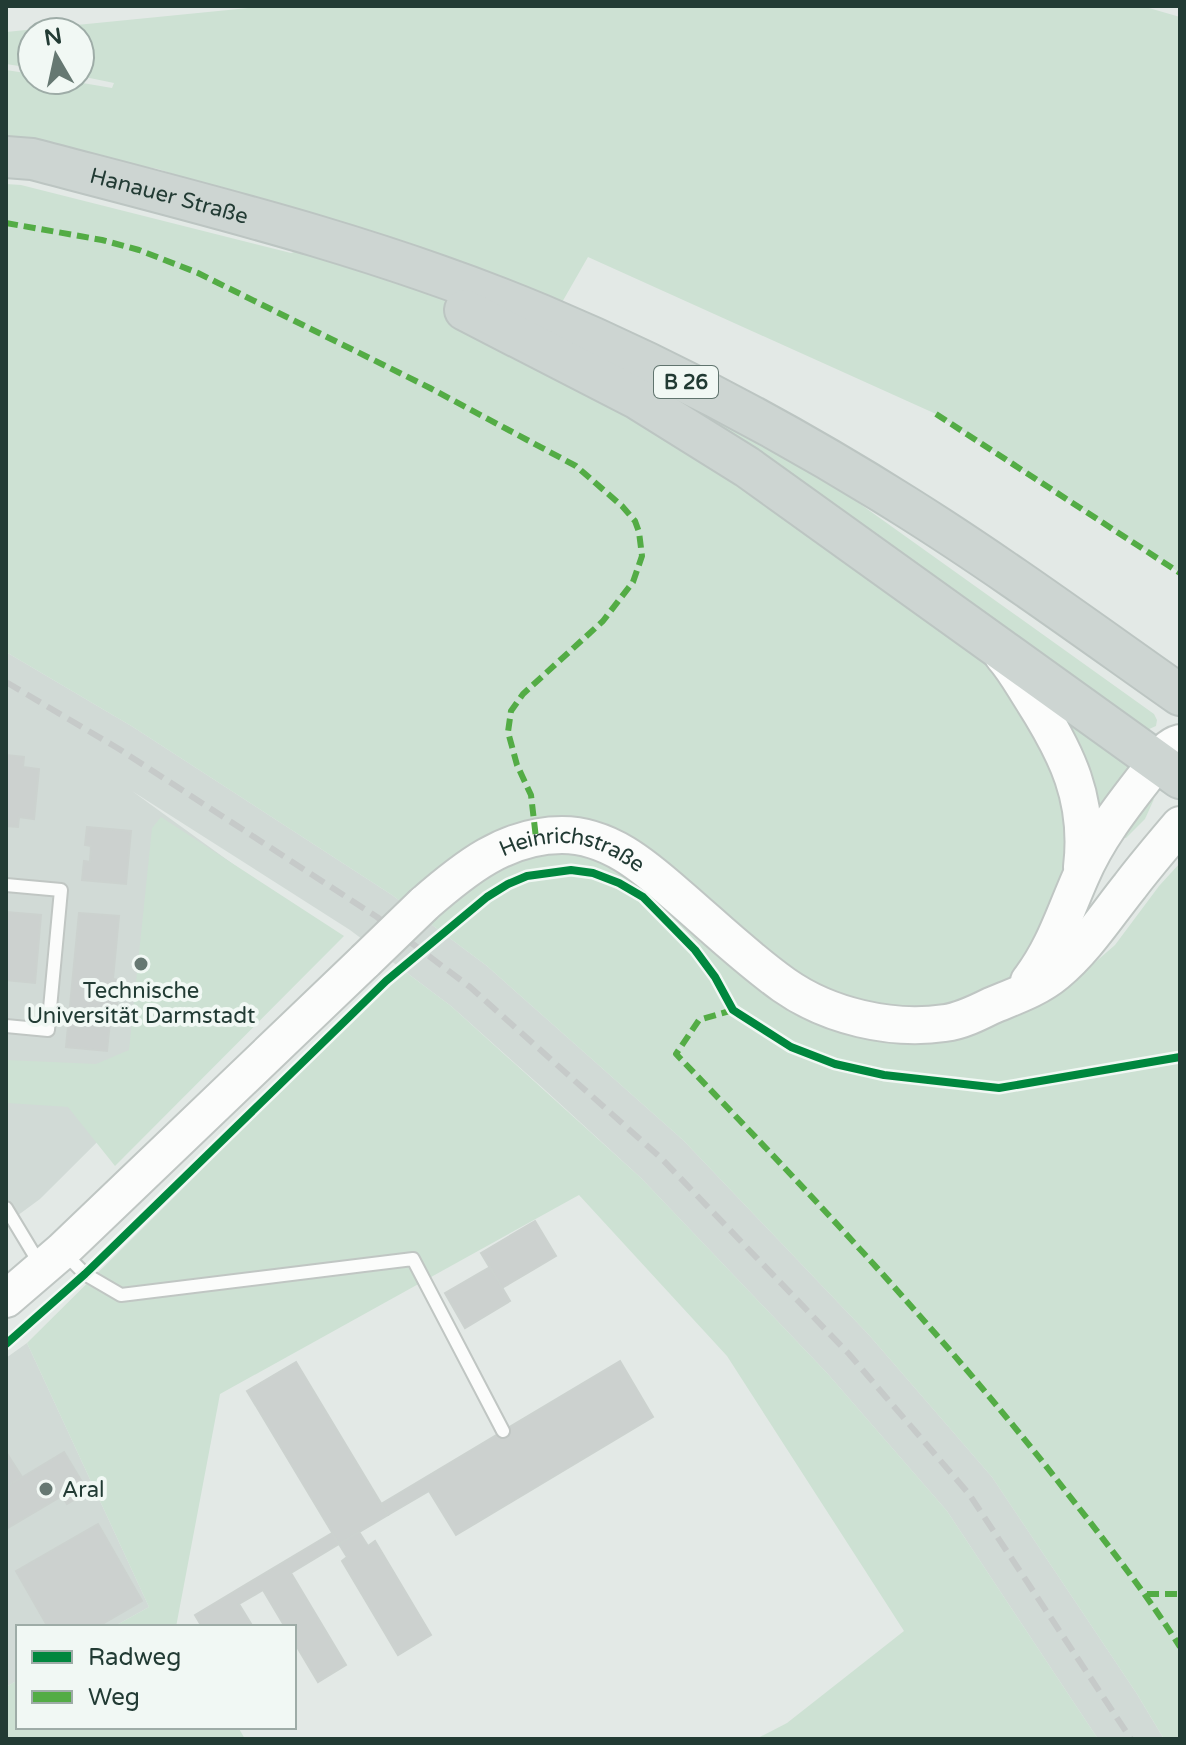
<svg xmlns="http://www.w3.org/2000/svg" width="1186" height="1745" font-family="'Varela Round',sans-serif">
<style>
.built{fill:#d1dad6}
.green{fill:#cde1d3}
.building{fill:#ccd1cf;stroke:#ccd2cf;stroke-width:2}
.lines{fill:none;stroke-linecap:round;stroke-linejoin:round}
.lane-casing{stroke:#c0c6c3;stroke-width:16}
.secondary-casing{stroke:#bfc6c3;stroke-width:40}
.primary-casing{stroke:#bcc5c2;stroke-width:44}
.lane{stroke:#fbfcfb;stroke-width:12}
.secondary{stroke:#fbfcfb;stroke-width:36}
.primary{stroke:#cdd5d2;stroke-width:40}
.rail{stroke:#c6cac9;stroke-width:6;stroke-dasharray:16 8;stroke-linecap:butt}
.secondary-bridge-casing{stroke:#bfc6c3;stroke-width:40;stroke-linecap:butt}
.secondary-bridge{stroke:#fbfcfb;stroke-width:36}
.quiet{stroke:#53ac45;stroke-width:6;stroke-dasharray:12 6;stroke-linecap:butt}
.cycleway-casing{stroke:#f1f8f4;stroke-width:13}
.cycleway{stroke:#00873e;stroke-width:8}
.poi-dot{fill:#667872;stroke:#f1f8f4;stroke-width:3}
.labels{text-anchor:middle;stroke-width:8;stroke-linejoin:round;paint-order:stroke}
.shield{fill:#f1f8f4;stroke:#60746e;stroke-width:2}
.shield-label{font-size:20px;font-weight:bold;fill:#223b34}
.street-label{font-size:22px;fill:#223b34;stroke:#f1f8f4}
.poi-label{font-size:22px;fill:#223b34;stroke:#f1f8f4}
</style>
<rect width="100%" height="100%" fill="#e3e9e6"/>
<g class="built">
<path d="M 6,652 L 133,727 L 392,895 L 487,966 L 683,1140 L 869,1335 L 992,1477 L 1137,1694 L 1164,1739 L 1098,1739 L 947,1511 L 827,1373 L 641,1178 L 545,1090 L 451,1006 L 350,930 L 132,791 L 316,924 L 40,1199 L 6,1224 Z"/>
<path d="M 27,1343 L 149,1607 L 113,1627 L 18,1627 L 18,1680 L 6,1687 L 6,1358 Z"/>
</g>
<g class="green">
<path d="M 269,6 L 1142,6 L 1180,17 L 1180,573 L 936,414 L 588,257 L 557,311 L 328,224 L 158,169 L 6,140 L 6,70 L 32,74 L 32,80 L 65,80 L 112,88 L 114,83 L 80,76 L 80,32 L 32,32 L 32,68 L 6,64 L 6,32 Z"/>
<path d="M 6,184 L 21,185 L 291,253 L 330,241 L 524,339 L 815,515 L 1006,681 L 1065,795 L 1069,872 L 1033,940 L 1036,969 L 1069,985 L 1115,945 L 1159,886 L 1180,863 L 1180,1739 L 1164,1739 L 1137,1694 L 992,1477 L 869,1335 L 683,1140 L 487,966 L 392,895 L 133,727 L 6,652 Z"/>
<path d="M 530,323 L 608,356 L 835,486 L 1154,714 L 1157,720 L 1156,726 L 1147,730 L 759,450 L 708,420 Z"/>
<path d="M 1059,709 L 1136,765 L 1100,811 L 1084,756 Z"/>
<path d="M 1154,799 L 1145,819 L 1126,838 L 1121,838 L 1140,807 Z"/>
<path d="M 161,817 L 344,936 L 115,1166 L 68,1107 L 6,1103 L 6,1060 L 96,1064 L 129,1050 L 152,828 Z"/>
<path d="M 403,970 L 451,1006 L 641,1178 L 827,1373 L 947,1511 L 1098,1739 L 756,1739 L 787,1723 L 904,1631 L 727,1356 L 579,1195 L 220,1394 L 176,1627 L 113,1627 L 149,1607 L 27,1343 Z"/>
<path d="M 18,1680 L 18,1727 L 238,1727 L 245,1739 L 6,1739 L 6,1687 Z"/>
</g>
<g class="building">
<path d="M 6,755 L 24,757 L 23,767 L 39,769 L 34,819 L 19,817 L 18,827 L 6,826 Z"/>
<path d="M 87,827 L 131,831 L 126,884 L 82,880 L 84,861 L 90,862 L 91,846 L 85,845 Z"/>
<path d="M 6,912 L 41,915 L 35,983 L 6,980 Z"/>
<path d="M 79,913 L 119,916 L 113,979 L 119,980 L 117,1004 L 112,1003 L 107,1051 L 66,1047 Z"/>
<path d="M 535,1221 L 556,1256 L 502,1288 L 481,1253 Z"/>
<path d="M 490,1267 L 510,1301 L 465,1328 L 445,1293 Z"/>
<path d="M 620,1361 L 653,1417 L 456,1535 L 429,1491 L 388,1515 L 381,1504 Z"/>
<path d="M 296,1362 L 388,1515 L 339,1544 L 247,1391 Z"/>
<path d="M 6,1452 L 22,1477 L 6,1487 Z"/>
<path d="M 64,1452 L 88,1492 L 67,1504 L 62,1496 L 6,1529 L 6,1487 Z"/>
<path d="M 98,1524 L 142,1601 L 97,1627 L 48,1627 L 16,1571 Z"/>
<path d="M 359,1532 L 368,1546 L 375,1541 L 431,1635 L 398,1655 L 342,1561 L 347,1557 L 339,1544 Z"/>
<path d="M 332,1533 L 339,1544 L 291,1573 L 346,1665 L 318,1682 L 294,1642 L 294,1627 L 285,1627 L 263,1590 L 239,1604 L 253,1627 L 202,1627 L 195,1615 Z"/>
</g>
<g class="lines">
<defs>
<g id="lane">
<path d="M 6,885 L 61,890 L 48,1030 L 6,1026"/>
<path d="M 6,1208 L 41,1266"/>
<path d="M 64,1253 L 85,1274 L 121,1295 L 413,1259 L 503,1431"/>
</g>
<g id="secondary">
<path d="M 1003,656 C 1014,668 1022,683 1031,697 C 1067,753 1090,800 1082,867"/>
<path id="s1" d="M 424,904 C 464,869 506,835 562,835 C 608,835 644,866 677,895 C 712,925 746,958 784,985 C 828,1016 891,1031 945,1023 C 961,1021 977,1013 991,1006 C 1012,997 1037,989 1056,973 C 1085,949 1106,916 1130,886 C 1146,865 1163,845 1180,825"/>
<path d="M 1029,981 C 1054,949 1065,912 1081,876 C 1097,838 1124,804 1149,772 C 1157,762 1167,746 1180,743"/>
<path d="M 6,1299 L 62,1251 L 365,961"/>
</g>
<g id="primary">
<path id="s2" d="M 6,157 L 32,159 C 203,204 377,246 541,315 C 667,368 789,433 905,506 C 999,565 1089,631 1180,695"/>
<path d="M 465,310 L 638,399 L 747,467 L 1180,778"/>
</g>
</defs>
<use href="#lane" class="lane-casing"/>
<use href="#secondary" class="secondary-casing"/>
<use href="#primary" class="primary-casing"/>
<use href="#lane" class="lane"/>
<use href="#secondary" class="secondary"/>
<use href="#primary" class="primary"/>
<path class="rail" d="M 6,682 L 119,749 L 377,917 L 470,987 L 661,1158 L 849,1354 L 969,1494 L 1131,1739"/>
<defs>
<path id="secondary-bridge" d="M 365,961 L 424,904"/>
</defs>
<use href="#secondary-bridge" class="secondary-bridge-casing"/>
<use href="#secondary-bridge" class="secondary-bridge"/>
<g class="quiet">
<path d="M 6,223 L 102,240 L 139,250 L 198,273 L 430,388 L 576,466 L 622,506 L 635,521 L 639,532 L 642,556 L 633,582 L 603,621 L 523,694 L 511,711 L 508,732 L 517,765 L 531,795 L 536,838"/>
<path d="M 936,414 L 1180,573"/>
<path d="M 733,1010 L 699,1020 L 676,1054 C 808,1191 939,1330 1057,1480 C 1100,1535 1143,1588 1180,1647"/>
<path d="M 1147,1594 L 1180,1594"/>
</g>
<defs>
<path id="cycleway" d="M 6,1344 L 85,1274 L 386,981 L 487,897 L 508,884 L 527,876 L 571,870 L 593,873 L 619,883 L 643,897 L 695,950 L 715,977 L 733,1010 L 791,1047 L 835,1064 L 884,1075 L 999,1088 L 1180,1057"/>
</defs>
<use href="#cycleway" class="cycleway-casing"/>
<use href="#cycleway" class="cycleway"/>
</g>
<g class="poi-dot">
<circle cx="141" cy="964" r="8"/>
<circle cx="46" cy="1489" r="8"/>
</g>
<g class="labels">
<rect class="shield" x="654" y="366" width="64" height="32" rx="6"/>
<g class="shield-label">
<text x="686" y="389">B 26</text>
</g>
<g class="street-label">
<text dy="8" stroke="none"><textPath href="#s2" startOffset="168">Hanauer Straße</textPath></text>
<text dy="8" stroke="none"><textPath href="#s1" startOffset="170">Heinrichstraße</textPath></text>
</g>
<g class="poi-label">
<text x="141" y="998">Technische<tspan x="141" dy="25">Universität Darmstadt</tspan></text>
<text x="62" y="1497" text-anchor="start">Aral</text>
</g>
</g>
<rect width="1186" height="1745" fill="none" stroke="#223b34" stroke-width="16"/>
<rect x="16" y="1625" width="280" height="104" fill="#f1f8f4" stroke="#9eaca7" stroke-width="2"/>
<rect x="32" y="1651" width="40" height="12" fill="#00873e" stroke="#9eaca7" stroke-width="2"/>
<text x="88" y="1665" font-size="24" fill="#223b34">Radweg</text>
<rect x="32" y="1691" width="40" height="12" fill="#53ac45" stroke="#9eaca7" stroke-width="2"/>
<text x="88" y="1705" font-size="24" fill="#223b34">Weg</text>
<g transform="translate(56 56) rotate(351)"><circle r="38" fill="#f1f8f4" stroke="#9eaca7" stroke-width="2"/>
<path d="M0-6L14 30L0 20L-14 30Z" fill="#667872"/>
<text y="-12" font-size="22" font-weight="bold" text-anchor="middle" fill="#223b34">N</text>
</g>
</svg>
